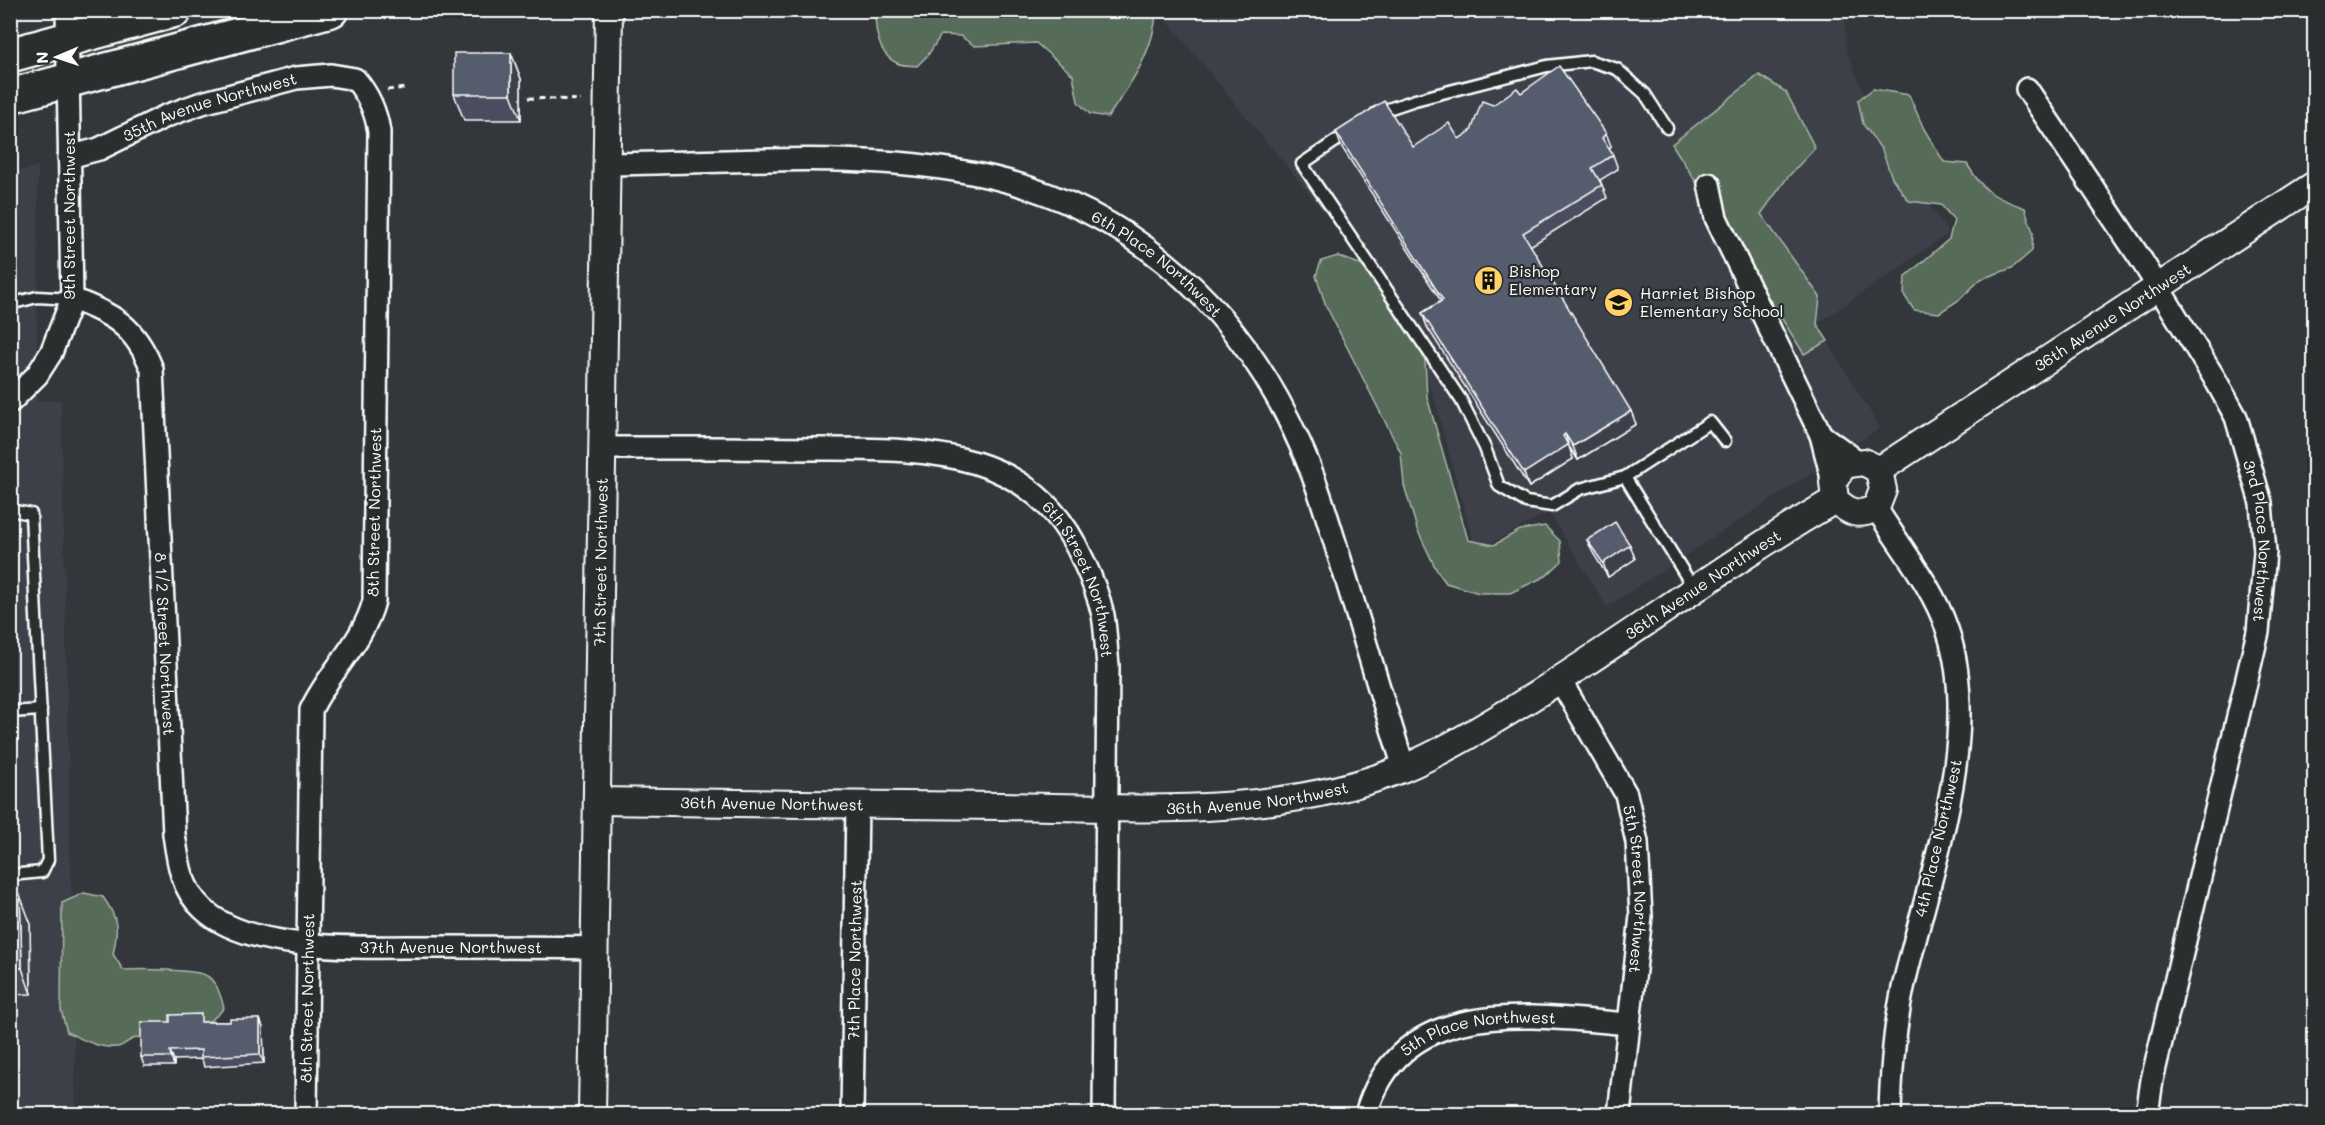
<svg xmlns="http://www.w3.org/2000/svg" width="2325" height="1125" font-family="Mali,sans-serif">
<style>
.built{fill:#3d414a}
.green{fill:#566c58;stroke:#aab6ac;stroke-width:1.5}
.lines{fill:none;stroke-linecap:round;stroke-linejoin:round}
.service-casing{stroke:#fff;stroke-width:15}
.minor-casing{stroke:#fff;stroke-width:26}
.tertiary-casing{stroke:#fff;stroke-width:30}
.primary-casing{stroke:#fff;stroke-width:38}
.path{stroke:#fff;stroke-width:3;stroke-dasharray:6 4.5;stroke-linecap:butt}
.service{stroke:#2a2d2e;stroke-width:10}
.minor{stroke:#2a2d2e;stroke-width:21}
.tertiary{stroke:#2a2d2e;stroke-width:26}
.primary{stroke:#2a2d2e;stroke-width:33}
.wall{fill:#494e5e;stroke:#fff;stroke-width:1.5}
.shaded-wall{fill:#3c404c;stroke:#fff;stroke-width:1.5}
.building{fill:#555b6d;stroke:#fff;stroke-width:1.5}
.labels{text-anchor:middle;stroke-width:4.5;stroke-linejoin:round;paint-order:stroke}
.street-label{font-size:16px;fill:#fff;stroke:#2a2d2e}
.poi-label{font-size:16px;fill:#fff;stroke:#2a2d2e;text-anchor:start}
</style>
<rect width="100%" height="100%" fill="#33363b"/>
<filter id="ink" filterUnits="userSpaceOnUse"><feTurbulence type="fractalNoise" baseFrequency=".0167" numOctaves="2"/><feDisplacementMap in="SourceGraphic" scale="12" xChannelSelector="R" yChannelSelector="G"/><feConvolveMatrix kernelMatrix="1 2 1 2 8 2 1 2 1" color-interpolation-filters="sRGB"/></filter>
<g filter="url(#ink)">
<g class="built">
<path d="M 1159,11 L 1845,11 L 1846,49 L 1886,147 L 1949,233 L 1817,324 L 1880,428 L 1607,607 L 1549,512 L 1476,551 L 1432,391 L 1380,280 Z"/>
<path d="M 38,166 L 37,401 L 61,400 L 76,1114 L 11,1114 L 10,174 Z"/>
</g>
<g class="green">
<path d="M 875,11 L 875,10 L 1156,11 C 1155,50 1130,85 1108,117 L 1090,114 L 1078,102 L 1073,75 L 1036,43 L 975,46 L 960,36 L 941,35 L 928,55 L 917,66 C 911,65 902,66 897,63 C 878,55 875,28 875,11 Z"/>
<path d="M 1759,75 L 1786,92 L 1815,148 L 1787,178 L 1761,214 L 1820,297 L 1817,324 L 1828,341 L 1804,354 L 1672,144 Z"/>
<path d="M 1873,89 L 1909,95 L 1924,129 L 1944,162 L 1967,164 C 1984,193 1994,197 2025,208 L 2033,232 L 2032,251 L 2012,268 L 1981,279 L 1959,300 L 1939,313 L 1914,310 L 1904,295 L 1905,277 L 1949,239 L 1954,220 L 1941,205 L 1909,201 L 1892,178 L 1882,150 L 1863,124 L 1858,100 Z"/>
<path d="M 1338,256 L 1359,264 L 1393,292 L 1407,314 L 1425,361 L 1427,397 L 1468,540 L 1494,545 L 1520,530 L 1545,526 L 1560,541 L 1562,561 L 1546,576 L 1510,593 L 1479,593 L 1446,583 L 1436,569 L 1417,529 L 1404,485 L 1401,453 L 1326,306 L 1316,276 L 1321,261 Z"/>
<path d="M 84,893 L 103,897 C 118,918 119,928 113,954 L 123,970 C 138,969 197,969 207,976 C 218,983 221,997 224,1008 C 200,1038 166,1027 133,1039 C 127,1041 122,1047 117,1047 C 99,1049 82,1039 67,1032 L 61,1010 L 62,903 Z"/>
</g>
<g class="lines">
<defs>
<g id="service">
<path d="M 1376,113 L 1415,100 L 1547,66 L 1591,61 L 1617,69 L 1645,94 L 1667,128"/>
<path d="M 1349,132 L 1302,164 L 1461,400 L 1485,448 L 1499,486 L 1526,502 L 1552,506 L 1580,489 L 1625,477 L 1710,422 L 1725,441"/>
<path d="M 10,304 L 37,297 L 72,299"/>
<path d="M 1625,477 L 1694,589"/>
<path d="M 10,510 L 31,514 L 48,860 L 42,872 L 10,875"/>
<path d="M 10,712 L 41,710"/>
</g>
<g id="minor">
<path id="s1" d="M 2027,89 L 2142,261 L 2215,379 L 2236,417 L 2261,503 L 2265,552 L 2258,632 L 2152,1080 L 2147,1114"/>
<path id="s2" d="M 69,157 L 99,149 L 166,116 L 202,103 L 296,78 L 331,75 L 355,79 C 369,95 376,111 379,132 L 374,601 C 363,643 329,671 311,710 L 306,1114"/>
<path id="s3" d="M 608,164 C 724,163 845,151 960,171 C 1118,197 1236,298 1300,444 C 1319,486 1331,531 1345,575 C 1364,639 1384,704 1404,768"/>
<path d="M 1709,184 L 1716,218 L 1821,435"/>
<path id="s4" d="M 72,299 C 113,314 135,326 152,369 L 174,834 C 178,862 181,889 203,909 C 253,956 377,946 442,947 C 493,947 543,947 594,948"/>
<path d="M 10,402 L 37,375 L 51,353 L 72,299 L 67,10"/>
<path id="s5" d="M 603,448 C 675,448 746,448 818,449 C 925,449 1033,446 1083,560 C 1091,577 1099,597 1103,615 C 1106,632 1106,649 1108,665 L 1104,1114"/>
<path d="M 1833,482 L 1821,435 L 1860,463"/>
<path d="M 1876,508 C 1900,547 1932,585 1947,629 C 1984,735 1927,881 1903,988 C 1894,1030 1891,1073 1890,1114"/>
<path id="s6" d="M 1560,680 L 1626,794 L 1637,842 L 1641,916 L 1619,1114"/>
<path id="s7" d="M 852,1114 L 857,805"/>
<path id="s8" d="M 1366,1114 C 1401,993 1532,1016 1629,1024"/>
</g>
<g id="tertiary">
<path d="M 1864,462 L 1879,470 L 1883,490 L 1876,508 C 1858,517 1850,513 1835,500 L 1833,482 L 1844,465 Z"/>
<path id="s9" d="M 1879,470 L 2314,185"/>
<path id="s10" d="M 598,801 C 733,803 867,805 1002,806 C 1136,808 1275,819 1402,769 C 1443,752 1480,729 1518,706 C 1626,640 1726,563 1835,500"/>
<path id="s11" d="M 592,1114 L 609,10"/>
</g>
<g id="primary">
<path d="M 10,55 L 175,10"/>
<path d="M 10,96 L 331,10"/>
</g>
</defs>
<use href="#service" class="service-casing"/>
<use href="#minor" class="minor-casing"/>
<use href="#tertiary" class="tertiary-casing"/>
<use href="#primary" class="primary-casing"/>
<g class="path">
<path d="M 387,90 L 406,88"/>
<path d="M 528,98 L 581,100"/>
</g>
<use href="#service" class="service"/>
<use href="#minor" class="minor"/>
<use href="#tertiary" class="tertiary"/>
<use href="#primary" class="primary"/>
</g>
<g class="wall">
<path d="M 511,53 L 521,79 L 521,120 L 464,120 L 454,94 Z"/>
<path d="M 1521,93 L 1611,146 L 1609,149 L 1613,155 L 1618,169 L 1600,180 L 1607,198 L 1530,246 L 1636,424 L 1578,460 L 1570,448 L 1570,449 L 1573,459 L 1529,487 L 1427,327 L 1422,313 L 1441,301 L 1341,146 L 1336,132 L 1413,147 L 1459,139 L 1471,131 L 1493,105 Z"/>
<path d="M 1587,540 L 1630,545 L 1635,559 L 1608,577 L 1593,553 Z"/>
<path d="M 10,896 L 30,922 L 31,994 L 10,995 Z"/>
<path d="M 260,1019 L 263,1028 L 264,1063 L 204,1067 L 202,1059 L 174,1060 L 174,1066 L 144,1066 L 141,1057 L 203,1022 L 230,1022 Z"/>
</g>
<g class="shaded-wall">
<path d="M 511,53 L 521,79 L 521,120 L 511,94 Z"/>
<path d="M 1606,133 L 1611,146 L 1607,151 L 1602,138 Z"/>
<path d="M 1631,411 L 1636,424 L 1578,460 L 1573,446 Z"/>
<path d="M 1565,434 L 1573,459 L 1529,487 L 1524,473 Z"/>
<path d="M 1630,545 L 1635,559 L 1608,577 L 1603,563 Z"/>
<path d="M 20,895 L 30,922 L 31,994 L 22,968 Z"/>
<path d="M 260,1019 L 263,1028 L 264,1063 L 260,1054 Z"/>
<path d="M 170,1051 L 174,1060 L 174,1066 L 171,1057 Z"/>
</g>
<g class="building">
<rect x="454" y="53" width="57" height="41"/>
<path d="M 1559,66 L 1606,133 L 1602,138 L 1613,155 L 1592,168 L 1602,185 L 1523,233 L 1631,411 L 1573,446 L 1565,434 L 1563,436 L 1568,445 L 1524,473 L 1422,313 L 1443,300 L 1336,132 L 1384,101 L 1413,147 L 1449,123 L 1459,139 L 1471,131 L 1482,101 L 1493,105 L 1517,88 L 1521,93 Z"/>
<path d="M 1615,522 L 1630,545 L 1603,563 L 1587,540 Z"/>
<path d="M 20,895 L 22,968 L 10,968 L 10,896 Z"/>
<path d="M 201,1014 L 201,1022 L 230,1022 L 230,1019 L 260,1019 L 260,1054 L 201,1057 L 201,1050 L 170,1051 L 171,1057 L 141,1057 L 141,1022 L 170,1022 L 170,1015 Z"/>
</g>
</g>
<defs>
<symbol id="building-disc" viewBox="-11 -11 22 22"><circle r="9.5" fill="#ffd166" stroke="#2a2d2e"/><path d="M-4-6H4V6H1V3H-1V6H-4ZM-2.5-4.3h1.7v1.8h-1.7ZM.8-4.3h1.7v1.8H.8ZM-2.5-1h1.7V.8h-1.7ZM.8-1h1.7V.8H.8Z" fill="#111"/></symbol>
<symbol id="school-disc" viewBox="-11 -11 22 22"><circle r="9.5" fill="#ffd166" stroke="#2a2d2e"/><path d="M0-5L7-2L0 1L-7-2ZM-4 1L0 2.5L4 1V4Q0 6-4 4Z" fill="#111"/></symbol>
</defs>
<g fill-rule="evenodd">
<use href="#building-disc" x="1472" y="264" width="33" height="33"/>
<use href="#school-disc" x="1602" y="286" width="33" height="33"/>
</g>
<g class="labels">
<g class="street-label">
<text dy="6" stroke="none"><textPath href="#s2" startOffset="150">35th Avenue Northwest</textPath></text>
<text transform="translate(69 215) rotate(-90)" y="6">9th Street Northwest</text>
<text dy="6" stroke="none"><textPath href="#s3" startOffset="574">6th Place Northwest</textPath></text>
<text dy="6" stroke="none"><textPath href="#s9" startOffset="279">36th Avenue Northwest</textPath></text>
<text transform="translate(374 512) rotate(-89)" y="6">8th Street Northwest</text>
<text dy="6" stroke="none"><textPath href="#s1" startOffset="516">3rd Place Northwest</textPath></text>
<text dy="6" stroke="none"><textPath href="#s11" startOffset="552">7th Street Northwest</textPath></text>
<text dy="6" stroke="none"><textPath href="#s5" startOffset="540">6th Street Northwest</textPath></text>
<text dy="6" stroke="none"><textPath href="#s10" startOffset="1162">36th Avenue Northwest</textPath></text>
<text dy="6" stroke="none"><textPath href="#s4" startOffset="386">8 1/2 Street Northwest</textPath></text>
<text dy="6" stroke="none"><textPath href="#s10" startOffset="660">36th Avenue Northwest</textPath></text>
<text dy="6" stroke="none"><textPath href="#s10" startOffset="174">36th Avenue Northwest</textPath></text>
<text transform="translate(1938 838) rotate(-77)" y="6">4th Place Northwest</text>
<text dy="6" stroke="none"><textPath href="#s6" startOffset="228">5th Street Northwest</textPath></text>
<text dy="6" stroke="none"><textPath href="#s4" startOffset="914">37th Avenue Northwest</textPath></text>
<text dy="6" stroke="none"><textPath href="#s7" startOffset="154">7th Place Northwest</textPath></text>
<text transform="translate(307 998) rotate(-89)" y="6">8th Street Northwest</text>
<text dy="6" stroke="none"><textPath href="#s8" startOffset="153">5th Place Northwest</textPath></text>
</g>
<g class="poi-label">
<text x="1509" y="277">Bishop<tspan x="1509" dy="18">Elementary</tspan></text>
<text x="1640" y="299">Harriet Bishop<tspan x="1640" dy="18">Elementary School</tspan></text>
</g>
</g>
<rect width="2325" height="1125" fill="none" stroke="#2a2d2e" stroke-width="36"/>
<rect x="18" y="18" width="2289" height="1089" fill="none" stroke="#fff" stroke-width="2" filter="url(#ink)"/>
<g transform="translate(57 57) rotate(268)" stroke="#2a2d2e" stroke-width="4.5" paint-order="stroke">
<path d="M0-4.5L10 22L0 15L-10 22Z" fill="#ffffff"/>
<text y="-9" font-size="16" font-weight="bold" text-anchor="middle" fill="#ffffff">N</text>
</g>
</svg>
